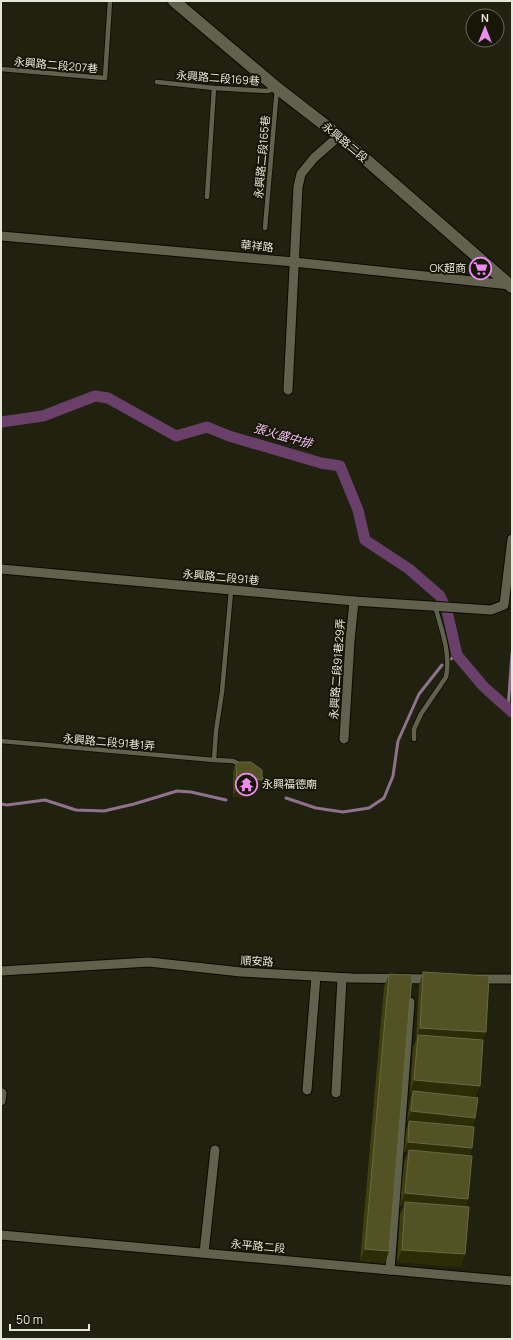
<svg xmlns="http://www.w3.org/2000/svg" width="513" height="1340" font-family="Manrope,'Noto Sans TC',sans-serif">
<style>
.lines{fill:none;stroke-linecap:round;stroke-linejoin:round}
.stream{stroke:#8f728d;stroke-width:3}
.canal{stroke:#6a406b;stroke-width:11}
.lane-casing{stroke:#0a0a00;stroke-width:6}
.street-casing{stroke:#0a0a00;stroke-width:11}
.secondary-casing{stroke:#0a0a00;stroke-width:14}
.lane{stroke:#61624e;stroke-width:4.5}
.street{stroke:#61624e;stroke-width:9}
.secondary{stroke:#61624e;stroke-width:12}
.wall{fill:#40400f}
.shaded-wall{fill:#2c2c06}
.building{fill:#525225;stroke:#696942}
.labels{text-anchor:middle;stroke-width:4;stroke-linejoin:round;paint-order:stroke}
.street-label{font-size:11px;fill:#e6e7db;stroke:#171707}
.poi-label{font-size:11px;fill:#e6e7db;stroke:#171707;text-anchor:end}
.water-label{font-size:12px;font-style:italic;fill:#f6c2f8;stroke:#171707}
</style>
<rect width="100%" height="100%" fill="#20210f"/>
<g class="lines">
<g class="stream">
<path d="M 451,659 L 457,655"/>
<path d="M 508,709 L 512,653"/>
<path d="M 286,798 L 316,808 L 343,812 L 369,808 L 384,798 L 393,776 L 398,741 L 419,694 L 442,665"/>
<path d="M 1,804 L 7,805 L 45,800 L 76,810 L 104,811 L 134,804 L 177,791 L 191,792 L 226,800"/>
</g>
<path class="canal" d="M 1,422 L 43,416 L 95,396 L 108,398 L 176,436 L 207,427 L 229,436 L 321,463 L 340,466 L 358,510 L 365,540 L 409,569 L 440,596 L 447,611 L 457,655 L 484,687 L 512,712"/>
<defs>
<g id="lane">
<path d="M 1,69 L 105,78 L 110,1"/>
<path d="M 157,82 L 214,88 L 267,91 L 277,88 L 265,228"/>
<path d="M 207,197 L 214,88"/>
<path d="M 414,739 L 414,729 L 421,714 L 446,677 C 451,653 441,628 435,606"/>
<path d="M 1,741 L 214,760 L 233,761 L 241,765"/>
<path d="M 214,760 L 216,731 L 222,692 L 231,591"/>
<path d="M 257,776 L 268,783 L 282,788"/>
</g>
<g id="street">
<path d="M 1,236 L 294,262 L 510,285"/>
<path d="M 288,390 L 298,187 L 301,174 L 314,158 L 339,136"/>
<path d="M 1,569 L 354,601 L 491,610 L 504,605 L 512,539"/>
<path d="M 344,739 L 350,641 L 354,601"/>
<path d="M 1,971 L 149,962 L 241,972 L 351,978 L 433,979"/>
<path d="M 477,979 L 512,979"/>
<path d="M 307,1090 L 316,976"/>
<path d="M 336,1093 L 342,978"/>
<path d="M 1,1101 L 2,1093"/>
<path d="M 1,1235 L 512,1281"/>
<path d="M 204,1253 L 215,1150"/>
<path d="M 390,1270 L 410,1002"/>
</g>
<path id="secondary" d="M 174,1 L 277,88 L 339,136 L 512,287"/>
</defs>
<use href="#lane" class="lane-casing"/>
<use href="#street" class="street-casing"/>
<use href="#secondary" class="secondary-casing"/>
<use href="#lane" class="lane"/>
<use href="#street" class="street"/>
<use href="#secondary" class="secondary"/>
</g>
<g class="wall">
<path d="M 236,762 L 262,780 L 258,789 L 252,789 L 249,796 L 233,797 L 233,772 Z"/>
<path d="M 423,972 L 483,1040 L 475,1097 L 475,1118 L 472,1127 L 472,1148 L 469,1156 L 468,1199 L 465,1206 L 461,1267 L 397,1262 L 400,1214 L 404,1206 L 400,1206 L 404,1163 L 408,1152 L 404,1152 L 406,1131 L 409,1121 L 435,1124 L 407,1121 L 410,1100 L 412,1093 L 410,1093 L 413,1047 L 416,1041 L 419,985 Z"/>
<path d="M 389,974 L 389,1251 L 385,1263 L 360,1261 L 384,987 Z"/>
</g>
<g class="shaded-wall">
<path d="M 253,779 L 262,780 L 258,789 L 252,789 L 249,796 L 233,797 L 237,788 Z"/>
<path d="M 420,1028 L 486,1032 L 482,1044 L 418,1035 L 416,1041 Z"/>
<path d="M 414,1080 L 480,1086 L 475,1098 L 413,1091 L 412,1093 L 410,1093 Z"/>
<path d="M 411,1111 L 475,1118 L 472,1128 L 407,1121 Z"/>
<path d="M 408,1142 L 472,1148 L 469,1158 L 409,1150 L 408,1152 L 404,1152 Z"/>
<path d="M 405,1193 L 468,1199 L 463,1211 L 405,1202 L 404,1206 L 400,1206 Z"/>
<path d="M 365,1249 L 389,1251 L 385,1263 L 360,1261 Z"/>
<path d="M 402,1250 L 465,1254 L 461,1267 L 397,1262 Z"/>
</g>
<g class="building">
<path d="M 236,762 L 251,762 L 262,770 L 262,780 L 253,779 L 253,787 L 237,788 Z"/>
<path d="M 423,972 L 489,976 L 486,1032 L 420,1028 Z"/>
<path d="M 389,974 L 412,975 L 389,1251 L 365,1249 Z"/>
<path d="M 418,1035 L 483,1040 L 480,1086 L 414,1080 Z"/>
<path d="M 413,1091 L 478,1098 L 475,1118 L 411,1111 Z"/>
<path d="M 409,1121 L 474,1127 L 472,1148 L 408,1142 Z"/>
<path d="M 409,1150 L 472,1156 L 468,1199 L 405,1193 Z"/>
<path d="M 405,1202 L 469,1207 L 465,1254 L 402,1250 Z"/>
</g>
<defs>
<symbol id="supermarket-ring" viewBox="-11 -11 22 22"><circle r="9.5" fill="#171707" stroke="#f08bf5" stroke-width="1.5"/><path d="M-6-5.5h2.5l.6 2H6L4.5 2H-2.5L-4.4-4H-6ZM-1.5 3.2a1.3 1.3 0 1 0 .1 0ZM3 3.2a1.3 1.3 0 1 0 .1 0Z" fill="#f08bf5"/></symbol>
<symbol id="temple-ring" viewBox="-11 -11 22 22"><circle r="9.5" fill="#171707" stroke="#f08bf5" stroke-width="1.5"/><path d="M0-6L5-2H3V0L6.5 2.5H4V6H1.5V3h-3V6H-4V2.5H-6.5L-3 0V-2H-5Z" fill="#f08bf5"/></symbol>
</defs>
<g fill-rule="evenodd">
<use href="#supermarket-ring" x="468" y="256" width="25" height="25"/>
<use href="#temple-ring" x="234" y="772" width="25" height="25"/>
</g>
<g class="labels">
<g class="street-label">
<text transform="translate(56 65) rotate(5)" y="4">永興路二段207巷</text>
<text transform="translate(218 78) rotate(4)" y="4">永興路二段169巷</text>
<text transform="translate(345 142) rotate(40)" y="4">永興路二段</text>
<text transform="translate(262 157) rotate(-85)" y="4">永興路二段165巷</text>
<text transform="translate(257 246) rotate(5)" y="4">華祥路</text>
<text transform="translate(221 577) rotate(5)" y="4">永興路二段91巷</text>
<text transform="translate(337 669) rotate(-86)" y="4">永興路二段91巷29弄</text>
<text transform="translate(109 742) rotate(5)" y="4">永興路二段91巷1弄</text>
<text transform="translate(257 961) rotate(3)" y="4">順安路</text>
<text transform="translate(258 1246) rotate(5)" y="4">永平路二段</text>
</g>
<g class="poi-label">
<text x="466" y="272">OK超商</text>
<text x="262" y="788" text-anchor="start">永興福德廟</text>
</g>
<g class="water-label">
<text transform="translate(283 436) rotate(16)" y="4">張火盛中排</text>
</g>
</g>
<rect width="513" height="1340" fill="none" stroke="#e6e7db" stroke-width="4"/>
<g transform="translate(485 28)"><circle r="19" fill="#171707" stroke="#6a6a5c"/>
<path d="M0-3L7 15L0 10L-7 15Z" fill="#f08bf5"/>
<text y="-6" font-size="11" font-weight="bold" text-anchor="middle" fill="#e6e7db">N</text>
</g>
<path d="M10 1324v6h79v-6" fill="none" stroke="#e6e7db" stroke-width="2"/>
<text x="16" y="1324" font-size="12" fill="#e6e7db" stroke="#171707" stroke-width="3" paint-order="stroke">50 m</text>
</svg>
